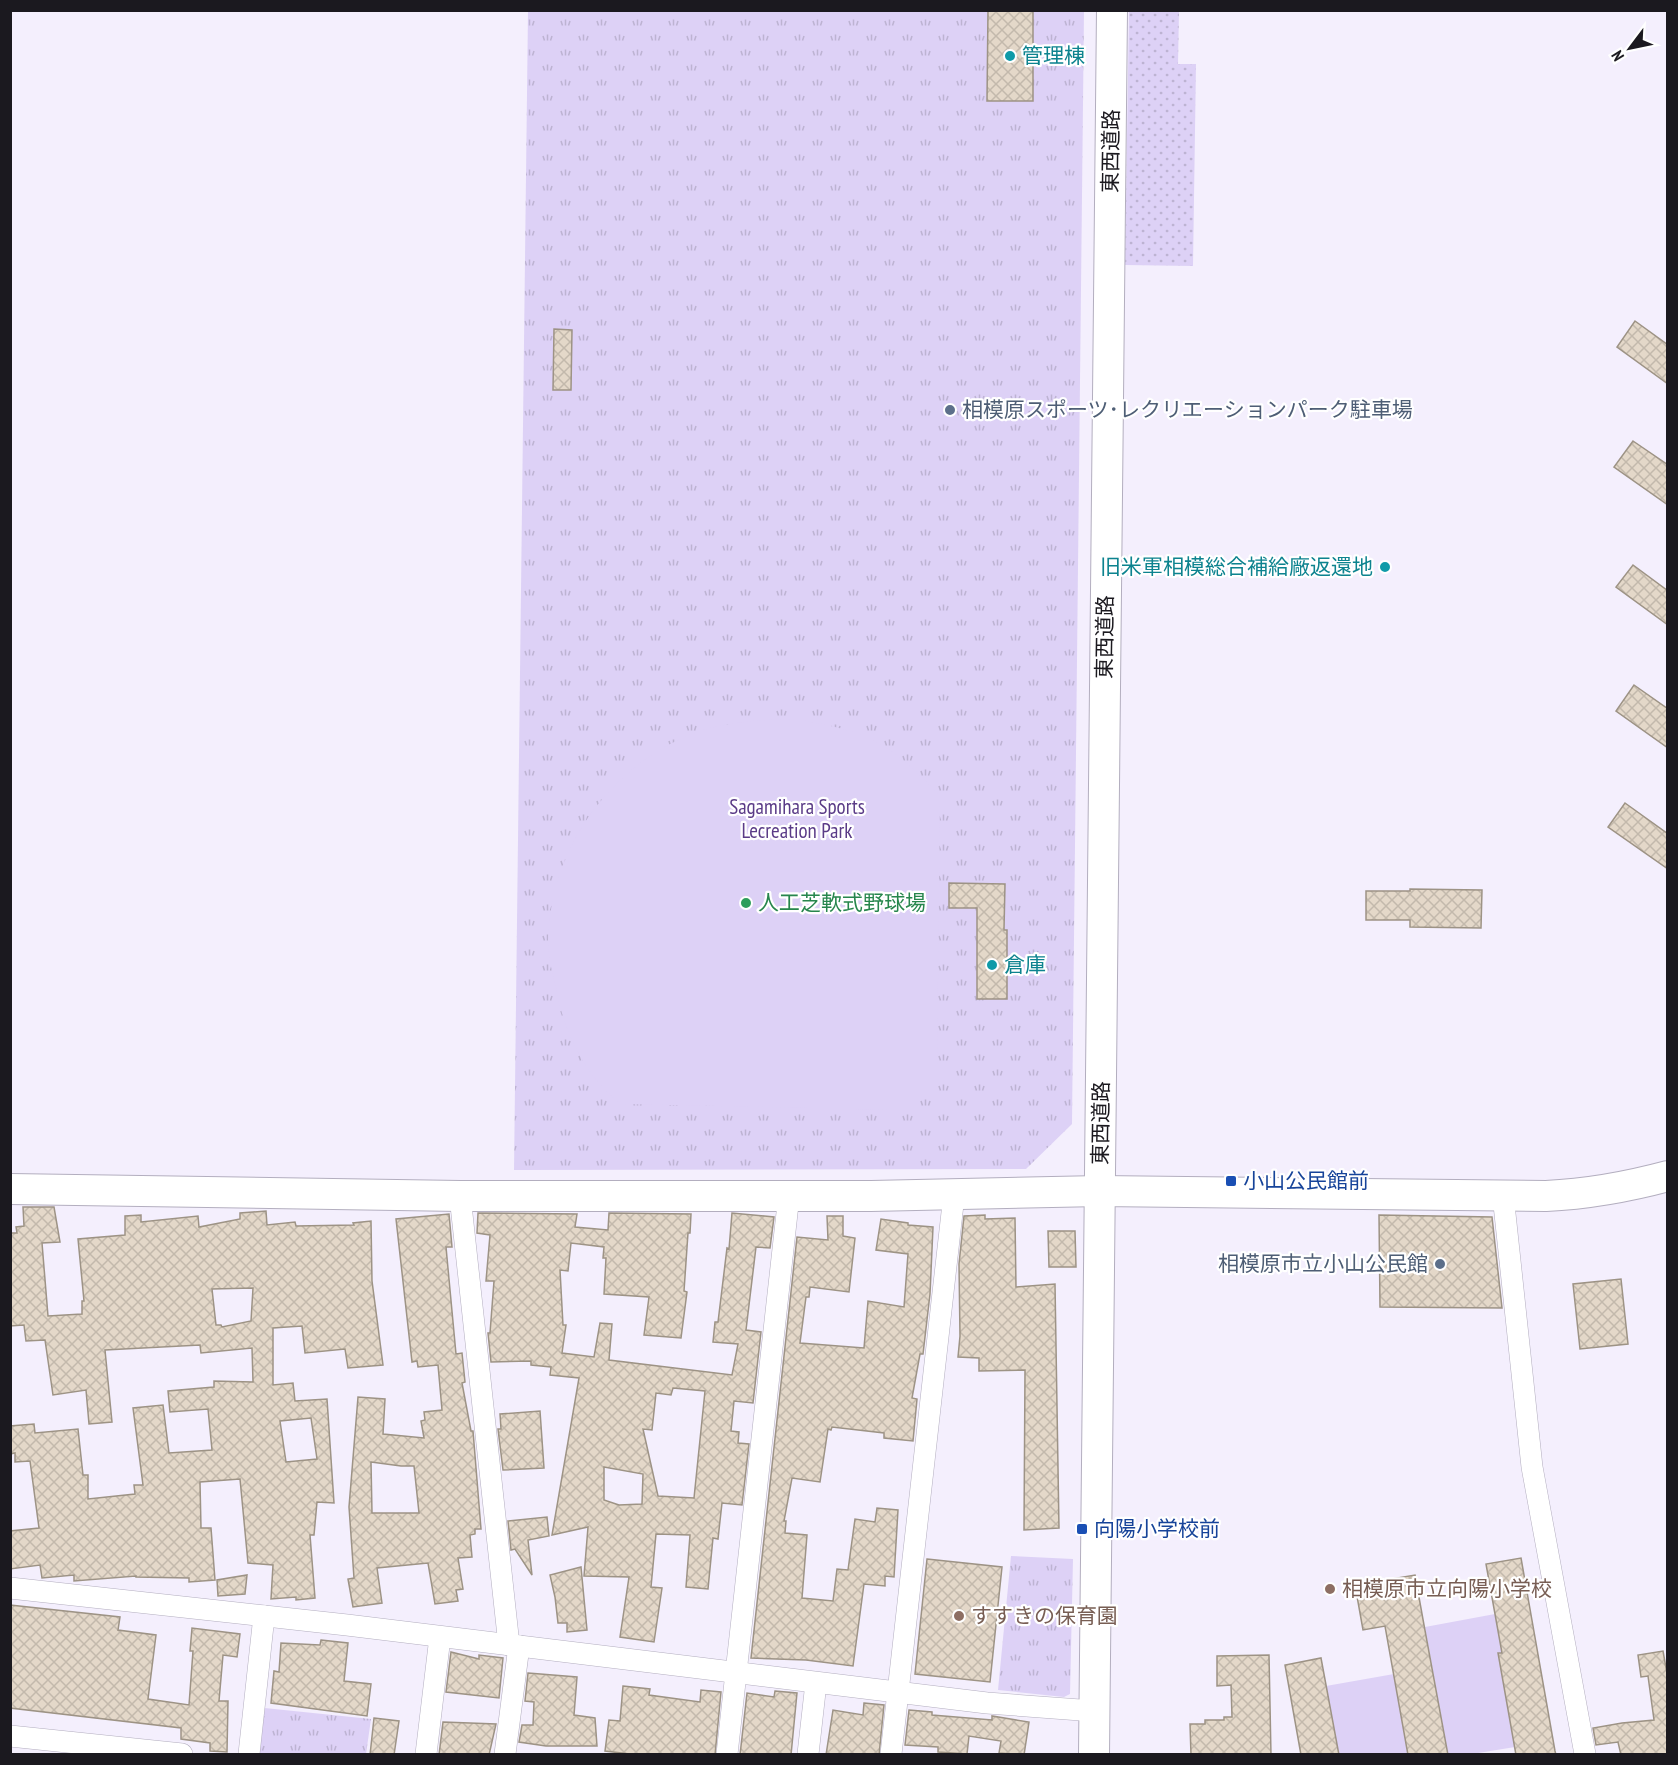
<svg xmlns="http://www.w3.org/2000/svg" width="1678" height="1765" font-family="'PT Sans Narrow','Noto Sans JP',sans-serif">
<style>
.grass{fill:url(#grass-dots)}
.park{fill:url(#park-tufts)}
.garden{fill:#ddd1f6}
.building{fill:url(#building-cross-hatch);stroke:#9d9385;stroke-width:1.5;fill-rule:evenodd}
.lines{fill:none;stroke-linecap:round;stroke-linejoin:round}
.street-casing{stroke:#b3aebf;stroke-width:22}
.secondary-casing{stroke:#b3aebf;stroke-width:32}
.street{stroke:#fff;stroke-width:21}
.secondary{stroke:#fff;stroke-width:30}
.culture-dot{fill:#0f9aa8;stroke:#fff;stroke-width:2}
.service-dot{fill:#5c6f8a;stroke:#fff;stroke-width:2}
.leisure-dot{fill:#2e9e5b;stroke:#fff;stroke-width:2}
.transit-dot{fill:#1a4fb4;stroke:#fff;stroke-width:2}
.education-dot{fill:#8d6e63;stroke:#fff;stroke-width:2}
.labels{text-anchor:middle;stroke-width:4.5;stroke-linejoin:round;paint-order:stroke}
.culture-label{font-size:21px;fill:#0d838f;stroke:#fff;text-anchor:start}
.street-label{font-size:21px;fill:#1b191f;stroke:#fff}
.service-label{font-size:21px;fill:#4e5e75;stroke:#fff;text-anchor:start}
.park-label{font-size:21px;fill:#5a3b87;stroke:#fff}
.leisure-label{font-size:21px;fill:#27864d;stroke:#fff;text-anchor:start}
.transit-label{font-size:21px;fill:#164399;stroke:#fff;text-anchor:start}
.education-label{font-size:21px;fill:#785e54;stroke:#fff;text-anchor:start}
</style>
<defs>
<pattern id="grass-dots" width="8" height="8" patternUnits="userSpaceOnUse" patternTransform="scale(1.5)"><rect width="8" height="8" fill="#ddd1f6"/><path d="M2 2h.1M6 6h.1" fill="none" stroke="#bdb3d2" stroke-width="1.8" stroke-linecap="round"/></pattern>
<pattern id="park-tufts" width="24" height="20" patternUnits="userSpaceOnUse" patternTransform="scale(1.5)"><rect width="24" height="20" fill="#ddd1f6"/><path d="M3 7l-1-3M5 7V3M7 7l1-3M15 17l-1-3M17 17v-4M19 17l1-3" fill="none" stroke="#bdb3d2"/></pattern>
<pattern id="building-cross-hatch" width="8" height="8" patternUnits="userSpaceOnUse" patternTransform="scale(1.5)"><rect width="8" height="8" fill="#e4d8c9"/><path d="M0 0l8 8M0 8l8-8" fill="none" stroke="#c3b9ac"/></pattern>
</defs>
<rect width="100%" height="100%" fill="#f4effd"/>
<path class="grass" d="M 1129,11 L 1179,11 L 1178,64 L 1196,64 L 1193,266 L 1125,265 Z"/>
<g class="park">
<path d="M 528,11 L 1084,11 L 1072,1124 L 1026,1169 L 514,1170 Z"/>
<path d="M 1011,1556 L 1073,1559 L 1070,1694 L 1064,1697 L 998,1690 Z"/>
<path d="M 255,1707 L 371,1719 L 366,1754 L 249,1754 Z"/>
</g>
<g class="garden">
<path d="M 793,719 C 819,723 852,729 875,741 C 900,754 921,776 940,796 L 937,1074 L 901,1110 L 620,1104 C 613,1097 605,1090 598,1082 C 575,1054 561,1019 555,983 C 552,971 548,956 548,943 C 549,857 601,777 678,740 C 714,722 754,720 793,719 Z"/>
<path d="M 1495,1614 L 1502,1653 L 1498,1654 L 1515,1747 L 1472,1754 L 1448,1754 L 1425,1627 Z"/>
<path d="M 1394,1674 L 1408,1754 L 1339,1754 L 1326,1686 Z"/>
</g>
<g class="building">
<path d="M 988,10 L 1033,10 L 1033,101 L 987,101 Z"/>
<path d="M 1635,321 L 1668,345 L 1668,384 L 1617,347 Z"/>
<path d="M 554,329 L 572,330 L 571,390 L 553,390 Z"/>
<path d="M 1633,441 L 1668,465 L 1668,505 L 1614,467 Z"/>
<path d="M 1633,565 L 1668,591 L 1668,625 L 1616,587 Z"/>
<path d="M 1634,685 L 1668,709 L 1668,748 L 1616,711 Z"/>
<path d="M 1625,803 L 1668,834 L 1668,869 L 1608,827 Z"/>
<path d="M 949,883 L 1005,884 L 1004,930 L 1007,930 L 1007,999 L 977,999 L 977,908 L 949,908 Z"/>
<path d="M 1410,889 L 1482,890 L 1481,928 L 1410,927 L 1410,920 L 1366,920 L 1366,891 L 1410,891 Z"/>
<path d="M 23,1207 L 54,1207 L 60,1242 L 42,1243 L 48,1316 L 82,1314 L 82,1301 L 84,1301 L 78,1239 L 125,1235 L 125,1216 L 141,1215 L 141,1222 L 198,1216 L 199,1227 L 240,1219 L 240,1213 L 266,1211 L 267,1225 L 295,1222 L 296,1226 L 354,1225 L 353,1223 L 371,1221 L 372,1281 L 383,1365 L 348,1368 L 345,1349 L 305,1353 L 302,1326 L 273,1328 L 273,1385 L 293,1383 L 295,1401 L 327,1399 L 334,1503 L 317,1502 L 314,1535 L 310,1535 L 315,1598 L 296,1600 L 296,1597 L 271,1599 L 273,1565 L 248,1563 L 240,1479 L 200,1482 L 201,1528 L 211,1528 L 215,1580 L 189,1582 L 189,1578 L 136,1577 L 136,1576 L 74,1581 L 74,1575 L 42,1578 L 40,1565 L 10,1569 L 10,1531 L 39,1528 L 30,1461 L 15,1462 L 15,1453 L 10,1454 L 10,1426 L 34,1424 L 35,1433 L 78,1429 L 83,1475 L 88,1475 L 88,1499 L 135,1494 L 134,1485 L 143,1485 L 133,1408 L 163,1405 L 169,1453 L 212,1450 L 208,1409 L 170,1412 L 168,1391 L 214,1387 L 214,1381 L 253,1382 L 252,1348 L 201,1353 L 200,1345 L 105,1350 L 112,1422 L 89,1424 L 86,1390 L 53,1395 L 45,1340 L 26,1341 L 24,1325 L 10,1326 L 10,1233 L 17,1233 L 16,1227 L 24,1226 ZM 253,1288 L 251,1321 L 222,1327 L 221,1325 L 216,1325 L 212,1289 ZM 311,1418 L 317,1459 L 286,1462 L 280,1421 Z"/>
<path d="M 478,1213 L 577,1214 L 575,1227 L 608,1230 L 609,1213 L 691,1214 L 690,1233 L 688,1233 L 684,1291 L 687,1292 L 681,1338 L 644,1335 L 649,1297 L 604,1294 L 606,1258 L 603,1258 L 604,1247 L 571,1243 L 568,1271 L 560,1270 L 563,1325 L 566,1325 L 562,1353 L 594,1357 L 600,1323 L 612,1324 L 609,1360 L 732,1375 L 738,1344 L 713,1342 L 715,1322 L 718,1322 L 727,1248 L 729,1249 L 732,1213 L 774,1217 L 770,1248 L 756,1247 L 746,1330 L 761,1332 L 753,1403 L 734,1401 L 731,1431 L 739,1432 L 738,1443 L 749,1444 L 742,1505 L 722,1503 L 718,1539 L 713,1538 L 708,1589 L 686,1587 L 690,1535 L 656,1534 L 651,1587 L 662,1588 L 654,1642 L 620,1637 L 629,1577 L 584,1576 L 588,1527 L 552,1535 L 579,1378 L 550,1375 L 551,1367 L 531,1365 L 531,1361 L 491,1362 L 488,1333 L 490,1333 L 494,1281 L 486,1281 L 490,1235 L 477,1233 ZM 673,1388 L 705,1391 L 694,1498 L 658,1496 L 643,1429 L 652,1430 L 656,1393 L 671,1395 ZM 604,1467 L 643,1474 L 642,1504 L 619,1505 L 604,1500 Z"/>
<path d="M 449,1214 L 452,1247 L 446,1247 L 456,1354 L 462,1353 L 465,1382 L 462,1383 L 471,1431 L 473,1431 L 481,1529 L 475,1529 L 475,1534 L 470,1535 L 472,1557 L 458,1558 L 463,1589 L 456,1590 L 458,1601 L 435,1604 L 428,1563 L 377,1568 L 382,1603 L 353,1607 L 348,1579 L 354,1578 L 349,1507 L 358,1397 L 385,1399 L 383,1434 L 424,1438 L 421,1421 L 425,1420 L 424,1412 L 442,1410 L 438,1365 L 418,1367 L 417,1361 L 412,1362 L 396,1219 ZM 371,1462 L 401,1466 L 414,1466 L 419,1513 L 372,1513 Z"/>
<path d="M 985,1215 L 985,1219 L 1015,1218 L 1016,1287 L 1055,1284 L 1059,1528 L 1024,1530 L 1025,1370 L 979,1371 L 979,1358 L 958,1357 L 960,1336 L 959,1264 L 964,1216 Z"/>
<path d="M 1379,1215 L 1492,1217 L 1502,1308 L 1380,1307 Z"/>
<path d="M 827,1216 L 843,1216 L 843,1236 L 855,1238 L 849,1292 L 810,1287 L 809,1297 L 806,1297 L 800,1343 L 864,1348 L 868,1301 L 904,1307 L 908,1254 L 876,1250 L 881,1219 L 908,1223 L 908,1225 L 933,1227 L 930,1294 L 923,1354 L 920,1354 L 912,1398 L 917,1399 L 913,1441 L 884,1438 L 884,1433 L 832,1427 L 831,1430 L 828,1429 L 820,1482 L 792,1478 L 784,1521 L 786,1521 L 785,1533 L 807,1535 L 802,1598 L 833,1601 L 837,1569 L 848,1570 L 855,1519 L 875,1522 L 877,1508 L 898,1510 L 894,1577 L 885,1576 L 885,1586 L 864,1584 L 853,1666 L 806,1660 L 751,1658 L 797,1237 L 828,1240 Z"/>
<path d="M 1048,1231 L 1075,1231 L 1076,1267 L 1049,1267 Z"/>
<path d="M 1621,1279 L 1628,1344 L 1580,1349 L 1573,1284 Z"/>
<path d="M 540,1411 L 544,1468 L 503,1470 L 498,1429 L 501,1429 L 500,1414 Z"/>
<path d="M 547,1517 L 549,1536 L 528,1540 L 532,1575 L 515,1549 L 511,1550 L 508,1521 Z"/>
<path d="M 1521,1558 L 1555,1751 L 1556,1755 L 1516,1755 L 1498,1653 L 1502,1653 L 1486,1564 Z"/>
<path d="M 927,1559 L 1002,1567 L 990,1682 L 915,1674 Z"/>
<path d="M 581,1567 L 587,1630 L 567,1632 L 567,1623 L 558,1623 L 555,1597 L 550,1575 Z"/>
<path d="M 247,1575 L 245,1594 L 218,1596 L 217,1580 Z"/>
<path d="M 1415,1575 L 1424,1625 L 1448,1755 L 1408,1755 L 1385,1626 L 1363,1630 L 1355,1585 Z"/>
<path d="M 10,1605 L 120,1617 L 118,1630 L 156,1635 L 148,1699 L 189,1705 L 193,1651 L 190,1651 L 192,1628 L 240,1634 L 237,1657 L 223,1655 L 219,1701 L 228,1701 L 227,1752 L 210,1751 L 210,1743 L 181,1739 L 181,1728 L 10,1708 Z"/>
<path d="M 321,1640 L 348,1643 L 344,1681 L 371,1684 L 367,1716 L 271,1703 L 274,1671 L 279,1672 L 281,1643 L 320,1645 Z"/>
<path d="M 1663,1651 L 1668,1679 L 1668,1755 L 1621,1755 L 1618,1742 L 1596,1745 L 1593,1728 L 1622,1723 L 1654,1720 L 1648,1676 L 1641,1677 L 1638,1655 Z"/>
<path d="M 451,1652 L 479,1659 L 479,1655 L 503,1658 L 499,1698 L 446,1692 Z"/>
<path d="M 1269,1655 L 1271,1755 L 1191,1755 L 1190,1724 L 1205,1724 L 1205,1720 L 1224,1720 L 1224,1717 L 1232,1717 L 1231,1685 L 1217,1686 L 1217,1656 Z"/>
<path d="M 1321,1658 L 1339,1755 L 1301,1755 L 1285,1665 Z"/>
<path d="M 528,1673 L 577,1677 L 574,1715 L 595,1718 L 597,1746 L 546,1746 L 519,1742 L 522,1725 L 533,1725 L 534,1702 L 525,1701 Z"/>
<path d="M 623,1686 L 650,1689 L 649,1695 L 700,1702 L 701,1690 L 721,1692 L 715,1755 L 638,1755 L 605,1751 L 609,1720 L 620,1721 Z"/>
<path d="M 775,1691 L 797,1693 L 791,1755 L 740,1755 L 747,1693 L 774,1697 Z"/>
<path d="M 864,1703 L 884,1705 L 879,1755 L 826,1755 L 833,1710 L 863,1715 Z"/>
<path d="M 909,1710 L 932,1712 L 932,1715 L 992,1720 L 992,1716 L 1029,1722 L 1024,1755 L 999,1753 L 1001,1741 L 969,1736 L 967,1754 L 938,1752 L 938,1747 L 905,1745 Z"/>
<path d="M 374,1718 L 399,1721 L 394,1755 L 370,1755 Z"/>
<path d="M 443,1722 L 496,1724 L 489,1755 L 439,1755 Z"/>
</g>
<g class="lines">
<defs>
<g id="street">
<path d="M 1503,1195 L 1532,1467 L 1585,1754"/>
<path d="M 460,1196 L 509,1645"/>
<path d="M 10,1588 L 347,1625 L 987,1703 L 1094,1711"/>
<path d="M 10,1736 L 182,1754"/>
<path d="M 249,1754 L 264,1616"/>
<path d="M 426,1754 L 440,1637"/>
<path d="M 505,1754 L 519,1646"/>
<path d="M 727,1754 L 789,1195"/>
<path d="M 808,1754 L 816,1683"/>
<path d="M 891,1754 L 954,1195"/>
</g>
<g id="secondary">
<path d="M 10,1189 L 460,1196 L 871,1196 L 1100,1191 L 1546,1196 C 1588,1194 1627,1187 1668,1176"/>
<path d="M 1094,1754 L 1112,10"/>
</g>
</defs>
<use href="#street" class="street-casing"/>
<use href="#secondary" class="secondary-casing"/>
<use href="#street" class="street"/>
<use href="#secondary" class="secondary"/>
</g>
<g class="culture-dot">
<circle cx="1010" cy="56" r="6"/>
<circle cx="1385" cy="567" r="6"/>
<circle cx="992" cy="965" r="6"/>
</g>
<g class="service-dot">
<circle cx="950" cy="410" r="6"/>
<circle cx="1440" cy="1264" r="6"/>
</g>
<circle class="leisure-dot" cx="746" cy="903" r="6"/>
<g class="transit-dot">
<rect x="1225" y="1175" width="12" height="12" rx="3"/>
<rect x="1076" y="1523" width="12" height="12" rx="3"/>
</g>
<g class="education-dot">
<circle cx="1330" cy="1589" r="6"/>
<circle cx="959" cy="1616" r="6"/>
</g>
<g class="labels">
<g class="culture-label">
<text x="1022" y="63">管理棟</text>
<text x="1373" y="574" text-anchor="end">旧米軍相模総合補給廠返還地</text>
<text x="1004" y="972">倉庫</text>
</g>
<g class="street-label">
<text transform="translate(1111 151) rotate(-89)" y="7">東西道路</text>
<text transform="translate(1105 637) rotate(-89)" y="7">東西道路</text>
<text transform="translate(1101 1123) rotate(-89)" y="7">東西道路</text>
</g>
<g class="service-label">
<text x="962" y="417">相模原スポーツ･レクリエーションパーク駐車場</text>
<text x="1428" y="1271" text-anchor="end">相模原市立小山公民館</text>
</g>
<g class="park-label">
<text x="797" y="814">Sagamihara Sports<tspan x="797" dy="24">Lecreation Park</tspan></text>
</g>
<g class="leisure-label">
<text x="758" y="910">人工芝軟式野球場</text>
</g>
<g class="transit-label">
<text x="1243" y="1188">小山公民館前</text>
<text x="1094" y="1536">向陽小学校前</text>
</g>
<g class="education-label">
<text x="1342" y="1596">相模原市立向陽小学校</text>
<text x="971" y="1623">すすきの保育園</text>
</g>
</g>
<rect width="1678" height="1765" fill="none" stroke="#1b191f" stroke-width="24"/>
<g transform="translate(1630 48) rotate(238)" stroke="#ffffff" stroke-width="4.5" paint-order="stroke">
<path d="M0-4.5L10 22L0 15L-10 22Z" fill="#1b191f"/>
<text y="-9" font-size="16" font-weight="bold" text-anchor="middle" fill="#1b191f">N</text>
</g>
</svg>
